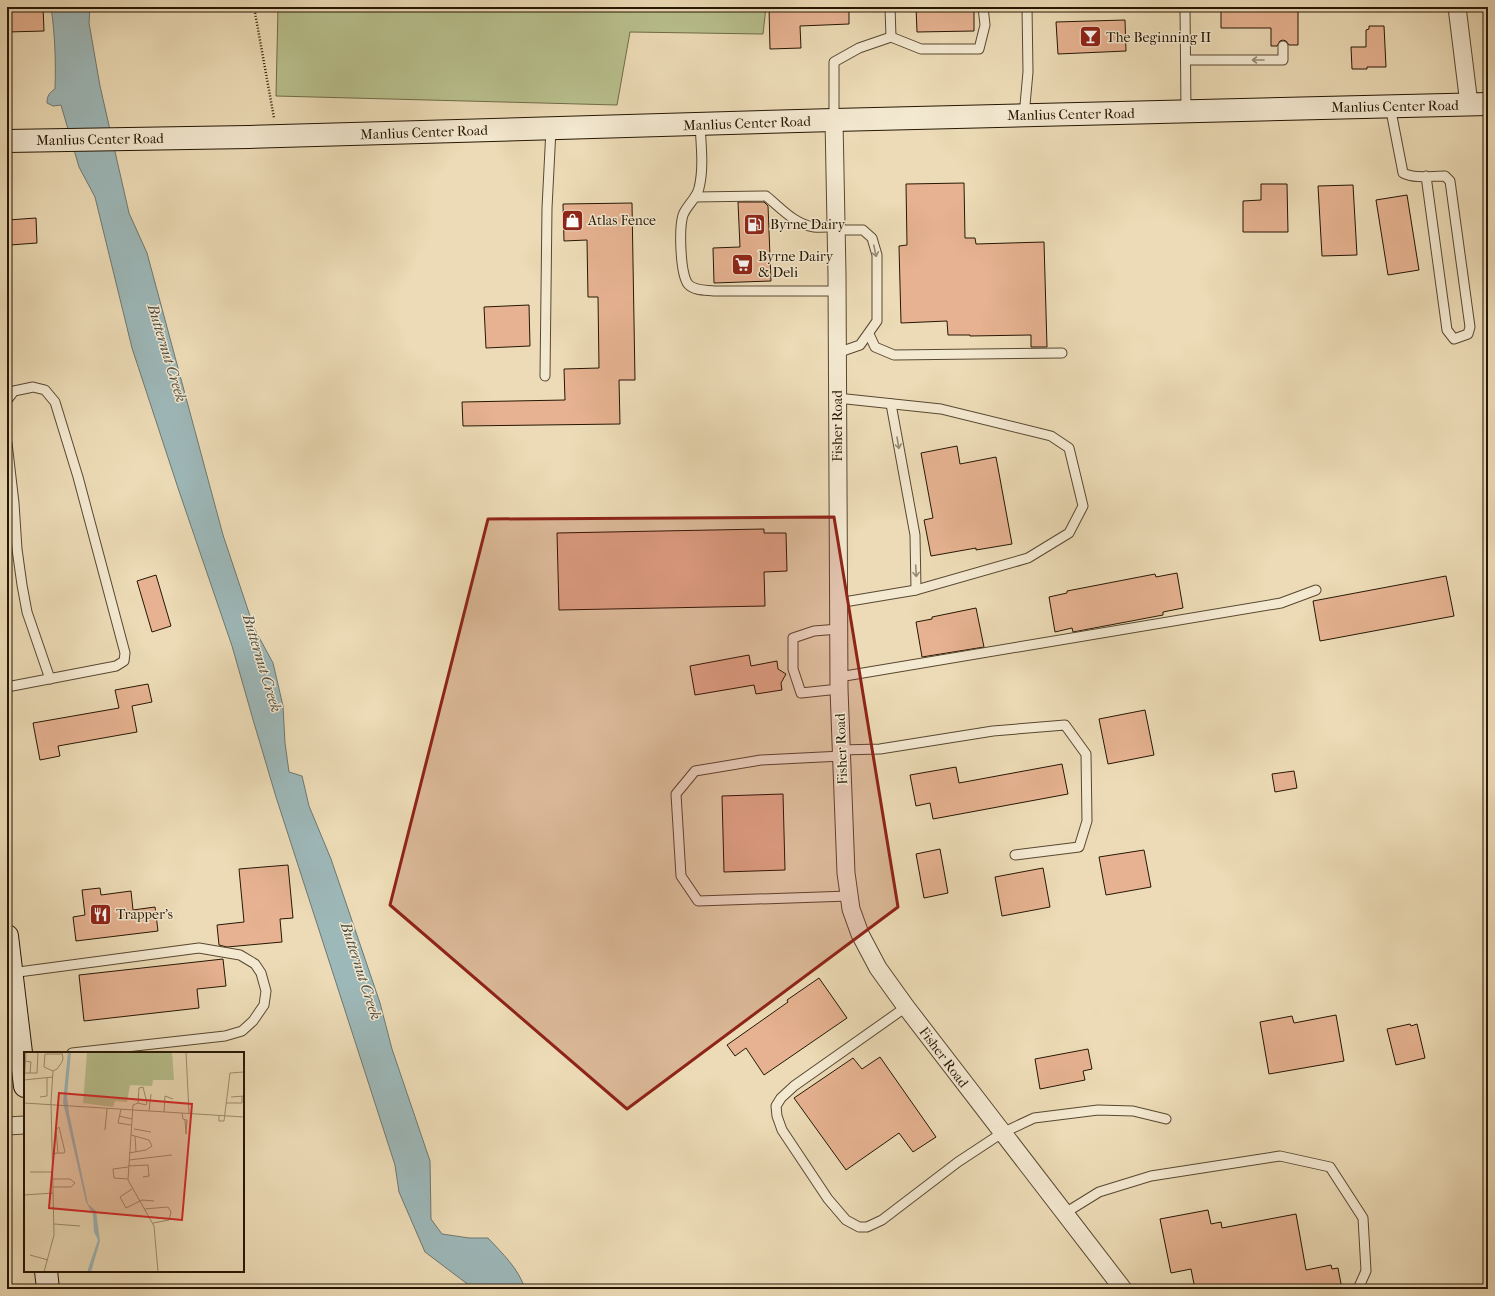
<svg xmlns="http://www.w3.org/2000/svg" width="1495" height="1296" font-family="'IM FELL French Canon',serif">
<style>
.green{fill:#b8c08d;stroke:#6f6c48}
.water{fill:#9db8b9;stroke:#6d7871}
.building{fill:#e6b291;stroke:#261704}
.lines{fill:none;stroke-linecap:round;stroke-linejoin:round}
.lane-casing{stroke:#584830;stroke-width:11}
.street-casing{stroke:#584830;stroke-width:19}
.secondary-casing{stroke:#261704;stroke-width:24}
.path{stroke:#261704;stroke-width:2.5;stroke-dasharray:1 2;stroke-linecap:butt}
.lane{stroke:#f3e8d0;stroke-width:9}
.street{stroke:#f3e8d0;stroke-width:17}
.secondary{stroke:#f3e8d0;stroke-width:22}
.oneway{stroke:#978a74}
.marked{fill:#8f2418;fill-opacity:0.2;stroke:#8f2418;stroke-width:3;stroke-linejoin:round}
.labels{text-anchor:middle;stroke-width:3;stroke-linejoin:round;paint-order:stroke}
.poi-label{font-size:14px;fill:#261704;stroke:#f3e8d0;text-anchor:start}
.street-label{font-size:14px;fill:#261704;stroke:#f3e8d0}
.water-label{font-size:15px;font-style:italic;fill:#504f43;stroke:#f3e8d0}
.inset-road{fill:none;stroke:#9d8d6f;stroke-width:1}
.view{fill:#d62828;fill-opacity:0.15;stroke:#d62828;stroke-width:2}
.inset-edge{fill:none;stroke:#261704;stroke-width:2}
</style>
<rect width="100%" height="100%" fill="#ecdbb6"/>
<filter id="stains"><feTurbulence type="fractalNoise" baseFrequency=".005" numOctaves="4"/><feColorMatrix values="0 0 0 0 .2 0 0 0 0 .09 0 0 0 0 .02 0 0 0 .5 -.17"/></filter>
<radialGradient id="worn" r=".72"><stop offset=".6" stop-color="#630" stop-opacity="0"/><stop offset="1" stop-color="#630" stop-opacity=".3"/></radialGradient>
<path class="green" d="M 278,7 L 766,7 L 763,34 L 630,32 L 617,105 L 276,96 Z"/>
<path class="water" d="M 51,7 L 90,7 L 89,23 L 100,86 L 129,213 L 147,253 L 223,535 L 254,628 L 273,663 L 283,706 L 285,743 L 289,772 L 302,776 L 309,806 L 331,859 L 380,1003 L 392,1049 L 430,1161 L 431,1219 L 442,1234 L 469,1238 L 488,1238 C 502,1253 519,1269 525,1289 L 474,1289 L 425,1252 L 399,1192 L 395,1165 L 276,797 L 254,723 L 232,646 L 178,488 L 132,348 L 95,197 L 79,167 L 61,105 L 53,106 L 47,103 C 47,96 49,93 55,89 C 56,61 55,35 51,7 Z"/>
<g class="building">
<path d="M 7,7 L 43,7 L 44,31 L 7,32 Z"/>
<path d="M 769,7 L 849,7 L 849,24 L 800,26 L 801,48 L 770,49 Z"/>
<path d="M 916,7 L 974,7 L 974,31 L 917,32 Z"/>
<path d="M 1221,7 L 1298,7 L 1298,45 L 1289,45 L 1286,41 L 1283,40 L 1280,41 L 1277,46 L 1271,46 L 1271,28 L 1221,28 Z"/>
<path d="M 1125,20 L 1126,51 L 1058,54 L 1056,22 Z"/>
<path d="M 1369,26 L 1384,26 L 1386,67 L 1367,67 L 1367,69 L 1352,69 L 1351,47 L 1366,47 L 1366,30 L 1369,29 Z"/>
<path d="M 964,183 L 965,238 L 975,238 L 976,244 L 1044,242 L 1047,347 L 1031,347 L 1031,335 L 970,336 L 970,335 L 948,335 L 947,321 L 901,323 L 899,246 L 907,245 L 906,184 Z"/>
<path d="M 1261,184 L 1287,184 L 1288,232 L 1243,232 L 1243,201 L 1261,200 Z"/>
<path d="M 1353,185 L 1357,255 L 1322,256 L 1318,186 Z"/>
<path d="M 1407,195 L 1419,270 L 1388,275 L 1376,200 Z"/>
<path d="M 738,202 L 764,202 L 768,206 L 771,281 L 714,283 L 713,248 L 740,247 Z"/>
<path d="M 632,203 L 635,380 L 619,380 L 620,424 L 463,426 L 462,402 L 565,400 L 564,369 L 599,368 L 598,297 L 588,297 L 587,240 L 564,241 L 563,204 Z"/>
<path d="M 36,218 L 37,243 L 10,245 L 8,220 Z"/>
<path d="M 529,305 L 530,346 L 486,348 L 484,307 Z"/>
<path d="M 957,446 L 960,464 L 996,457 L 1012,544 L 976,550 L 976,548 L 931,556 L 924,520 L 933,518 L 921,453 Z"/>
<path d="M 764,529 L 764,533 L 786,533 L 787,571 L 764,572 L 765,606 L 559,610 L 557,533 Z"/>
<path d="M 1177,573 L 1183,608 L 1163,612 L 1163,615 L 1073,632 L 1072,628 L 1055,632 L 1049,597 L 1067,593 L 1067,591 L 1155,574 L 1156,577 Z"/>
<path d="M 156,575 L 171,626 L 152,632 L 137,581 Z"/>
<path d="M 1446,576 L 1454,616 L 1320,641 L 1313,601 Z"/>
<path d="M 976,608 L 984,647 L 922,657 L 916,622 L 932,619 L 932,617 Z"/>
<path d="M 749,655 L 751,666 L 777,661 L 778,669 L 786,674 L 781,683 L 782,690 L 756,694 L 754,685 L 695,695 L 690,666 Z"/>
<path d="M 148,684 L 152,702 L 132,706 L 137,732 L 58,746 L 60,756 L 40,760 L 33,723 L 119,708 L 115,690 Z"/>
<path d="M 1145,710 L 1154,755 L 1108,764 L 1099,719 Z"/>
<path d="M 1062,764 L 1068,794 L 933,819 L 930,803 L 916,806 L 910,775 L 956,767 L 959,783 Z"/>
<path d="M 1294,771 L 1297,788 L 1275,792 L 1272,774 Z"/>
<path d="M 783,794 L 785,870 L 724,872 L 722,796 Z"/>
<path d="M 940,849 L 948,893 L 924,898 L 916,854 Z"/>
<path d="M 1144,850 L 1151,887 L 1106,895 L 1099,857 Z"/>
<path d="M 288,865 L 293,918 L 280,919 L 282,942 L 227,947 L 219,945 L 217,925 L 244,922 L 239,869 Z"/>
<path d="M 1043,868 L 1050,907 L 1002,916 L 995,877 Z"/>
<path d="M 100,888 L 101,895 L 131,891 L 133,910 L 155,907 L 158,931 L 76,941 L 73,917 L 85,915 L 82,890 Z"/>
<path d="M 223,959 L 226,986 L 197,989 L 199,1008 L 84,1021 L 79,975 Z"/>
<path d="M 819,978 L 847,1018 L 764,1075 L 746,1048 L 735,1056 L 727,1045 L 788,1002 L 787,1000 Z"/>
<path d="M 1336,1015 L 1344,1061 L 1269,1074 L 1260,1022 L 1292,1016 L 1294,1023 Z"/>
<path d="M 1410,1024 L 1411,1026 L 1417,1024 L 1425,1058 L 1396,1065 L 1387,1029 Z"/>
<path d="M 1088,1049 L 1092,1069 L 1083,1071 L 1085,1080 L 1040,1089 L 1035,1059 Z"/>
<path d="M 880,1057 L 936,1137 L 913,1152 L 899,1133 L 846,1170 L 794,1098 L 853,1058 L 862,1069 Z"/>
<path d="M 1208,1210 L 1211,1224 L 1221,1222 L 1222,1228 L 1296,1214 L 1306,1270 L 1331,1265 L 1332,1269 L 1338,1268 L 1342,1289 L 1195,1289 L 1191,1269 L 1171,1273 L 1160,1219 Z"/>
</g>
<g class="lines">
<defs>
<g id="lane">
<path d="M 890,7 L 891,37"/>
<path d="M 1185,7 L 1186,111"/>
<path d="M 1186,60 L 1283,60 L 1283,46"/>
<path d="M 1390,106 L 1403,173 C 1415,179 1431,176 1445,176 L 1450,181 L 1470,327 L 1468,334 L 1454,339 L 1447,330 L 1426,176"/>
<path d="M 1024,116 L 1028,72 L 1027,7"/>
<path d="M 834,120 L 834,62 L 859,48 L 891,37 L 921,49 L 979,49 L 985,25 L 983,7"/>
<path d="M 700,124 C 701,145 704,168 699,188 C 697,198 687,205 683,215 C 679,228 680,273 688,284 C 694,291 706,290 714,291 L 837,291"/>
<path d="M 695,197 L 766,196 C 781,208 794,224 814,227 C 821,228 829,227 836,226"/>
<path d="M 836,230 L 863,230 L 872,238 L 877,255 L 877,321 L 860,345 L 837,353"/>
<path d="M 869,334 L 875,347 L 894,355 L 1062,353"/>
<path d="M 545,376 L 547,208 L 551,129"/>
<path d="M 837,398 L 941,409 L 1051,436 L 1069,448 L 1083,506 L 1069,533 L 1028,558 L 916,590 L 838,603"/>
<path d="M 7,400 L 14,391 L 33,387 L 45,390 L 55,402 L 78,477 L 125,653 L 124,661 L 116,666 L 7,687"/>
<path d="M 891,404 L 915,535 L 916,590"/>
<path d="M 7,443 L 14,503 L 17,549 L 22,585 L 27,612 L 50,679"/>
<path d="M 839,629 L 814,631 L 793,638 L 793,669 L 801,693 L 839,689"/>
<path d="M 839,677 L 1281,603 L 1316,590"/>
<path d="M 841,750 L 880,749 L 993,731 L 1065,725 L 1086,754 L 1087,821 L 1079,847 L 1015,855"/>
<path d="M 842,756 L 761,760 L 695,771 L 676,794 L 681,876 L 698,901 L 849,896"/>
<path d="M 11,973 L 199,948 L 240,955 L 255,964 L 261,973 L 266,991 L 264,1005 L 253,1021 L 242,1031 L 225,1036 L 72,1053"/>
<path d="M 906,1007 L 794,1086 L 781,1098 L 776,1106 L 777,1116 L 782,1130 L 828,1199 L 846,1220 L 859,1227 L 867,1227 L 882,1220 L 958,1162 L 1002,1133 L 1034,1118 L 1098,1110 L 1133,1111 L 1166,1119"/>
<path d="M 1065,1213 L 1099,1192 L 1151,1176 L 1280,1156 L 1330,1167 L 1363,1218 L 1366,1271 L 1358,1289"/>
</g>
<g id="street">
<path d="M 1457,7 L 1469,104"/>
<path d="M 834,120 L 837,275 L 839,689 L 846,873 L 851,909 L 860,934 L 878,968 L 906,1007 L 1123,1289"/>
<path d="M 7,1126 L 25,1125"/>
</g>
<g id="secondary">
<path d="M 7,141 L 249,137 L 834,120 L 1488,104"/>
<path d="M 7,936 L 25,1086"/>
<path d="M 46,1271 L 48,1289"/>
</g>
</defs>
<use href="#lane" class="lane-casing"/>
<use href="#street" class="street-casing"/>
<use href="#secondary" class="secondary-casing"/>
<path class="path" d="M 254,7 L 274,118"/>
<use href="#lane" class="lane"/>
<use href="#street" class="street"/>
<use href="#secondary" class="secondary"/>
</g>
<defs><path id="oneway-shaft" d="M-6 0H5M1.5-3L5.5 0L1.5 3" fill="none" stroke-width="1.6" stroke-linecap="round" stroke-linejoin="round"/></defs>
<g class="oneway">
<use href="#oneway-shaft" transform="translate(1258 60) rotate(180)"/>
<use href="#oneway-shaft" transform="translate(875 251) rotate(78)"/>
<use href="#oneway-shaft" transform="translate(898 443) rotate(80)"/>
<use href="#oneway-shaft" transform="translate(916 571) rotate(87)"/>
</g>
<path class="marked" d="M 834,517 L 898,907 L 627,1109 L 390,905 L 488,519 Z"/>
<defs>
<symbol id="bar-square" viewBox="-11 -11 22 22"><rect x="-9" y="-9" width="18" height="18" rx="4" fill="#8f2418" stroke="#f3e8d0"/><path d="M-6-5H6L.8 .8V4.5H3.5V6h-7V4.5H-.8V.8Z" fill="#fff"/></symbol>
<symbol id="shop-square" viewBox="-11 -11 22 22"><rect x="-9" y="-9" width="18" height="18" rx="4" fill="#8f2418" stroke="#f3e8d0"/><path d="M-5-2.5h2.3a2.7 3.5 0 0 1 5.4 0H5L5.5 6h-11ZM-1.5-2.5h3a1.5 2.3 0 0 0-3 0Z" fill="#fff"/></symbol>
<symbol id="fuel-square" viewBox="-11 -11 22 22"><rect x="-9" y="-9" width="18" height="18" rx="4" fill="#8f2418" stroke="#f3e8d0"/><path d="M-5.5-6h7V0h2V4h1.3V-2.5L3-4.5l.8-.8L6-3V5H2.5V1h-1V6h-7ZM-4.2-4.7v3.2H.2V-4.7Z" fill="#fff"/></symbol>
<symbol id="supermarket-square" viewBox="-11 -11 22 22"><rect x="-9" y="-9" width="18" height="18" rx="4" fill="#8f2418" stroke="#f3e8d0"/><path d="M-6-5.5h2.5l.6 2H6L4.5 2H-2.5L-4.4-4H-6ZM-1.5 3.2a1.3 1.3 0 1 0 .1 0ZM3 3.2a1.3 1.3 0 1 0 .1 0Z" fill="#fff"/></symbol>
<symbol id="restaurant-square" viewBox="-11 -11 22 22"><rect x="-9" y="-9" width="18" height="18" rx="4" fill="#8f2418" stroke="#f3e8d0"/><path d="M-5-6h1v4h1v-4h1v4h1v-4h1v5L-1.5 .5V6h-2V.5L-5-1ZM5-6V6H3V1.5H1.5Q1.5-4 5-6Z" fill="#fff"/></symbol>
</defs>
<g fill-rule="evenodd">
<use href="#bar-square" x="1078" y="24" width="25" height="25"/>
<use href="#shop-square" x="560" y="208" width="25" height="25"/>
<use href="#fuel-square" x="742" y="212" width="25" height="25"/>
<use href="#supermarket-square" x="730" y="252" width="25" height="25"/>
<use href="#restaurant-square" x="88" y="902" width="25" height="25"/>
</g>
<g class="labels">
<g class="poi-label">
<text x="1106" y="42">The Beginning II</text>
<text x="588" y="225">Atlas Fence</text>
<text x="770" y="229">Byrne Dairy</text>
<text x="758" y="261">Byrne Dairy<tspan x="758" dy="16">&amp; Deli</tspan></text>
<text x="116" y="919">Trapper's</text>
</g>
<g class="street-label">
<text transform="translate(1395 106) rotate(-1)" y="5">Manlius Center Road</text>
<text transform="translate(1071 114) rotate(-1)" y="5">Manlius Center Road</text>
<text transform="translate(747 123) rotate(-2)" y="5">Manlius Center Road</text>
<text transform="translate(424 132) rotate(-2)" y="5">Manlius Center Road</text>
<text transform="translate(100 139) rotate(-1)" y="5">Manlius Center Road</text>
<text transform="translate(837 426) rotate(-90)" y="5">Fisher Road</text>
<text transform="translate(841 749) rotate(-92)" y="5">Fisher Road</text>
<text transform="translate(944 1057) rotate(53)" y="5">Fisher Road</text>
</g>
<g class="water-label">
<text transform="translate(167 353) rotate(73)" y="5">Butternut Creek</text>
<text transform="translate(262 663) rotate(73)" y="5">Butternut Creek</text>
<text transform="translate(361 971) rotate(72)" y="5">Butternut Creek</text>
</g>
</g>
<g transform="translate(24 1052)">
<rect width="220" height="220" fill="#ecdbb6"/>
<path d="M 63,0 L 148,0 L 150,28 L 129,28 L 128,34 L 106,33 L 103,50 L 91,49 L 89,55 L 59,51 Z" fill="#b8c08d"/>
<path d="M 44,0 L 47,0 L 43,44 L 45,61 L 64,152 L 72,159 L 76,189 L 67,220 L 64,220 L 64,217 L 74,188 L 70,180 L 69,162 L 62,150 L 39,50 Z" fill="#9db8b9"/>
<path class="inset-road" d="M 38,0 L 38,1 L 39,6 L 38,10 L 33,17 L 29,19 L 20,15 L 21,2 L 38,2M 162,0 L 165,61M 1,9 L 7,10 L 6,21M 1,21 L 13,21 L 14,0M 0,28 L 29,25M 0,34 L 2,0M 16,45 L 23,44 L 23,26M 207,45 L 220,44M 0,51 L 220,65M 114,51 L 122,53 L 123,51 L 119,35 L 115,36 L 114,51 L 109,53 L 104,128 L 130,174 L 134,220M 202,51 L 218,51 L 218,44M 97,57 L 94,71 L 107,73M 125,59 L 127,42M 140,60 L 141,44 L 149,47M 158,61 L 159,67 L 162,68 L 163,68 L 162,82 L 161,68M 95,64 L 108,67M 195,64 L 195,69 L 200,69 L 206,21 L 220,20M 110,77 L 127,80M 81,78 L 83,57M 111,84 L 112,100M 105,101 L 122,98 L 128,94 L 125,88 L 107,83M 28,102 L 34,101 L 40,101 L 41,100 L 35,75 L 32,78 L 34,101M 105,108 L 148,103M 104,114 L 124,113 L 125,124 L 119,125M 6,120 L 28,120M 29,127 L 46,127 L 51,131 L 47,135 L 29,135M 104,127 L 90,126 L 89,117 L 104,115M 108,137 L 96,145 L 102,156 L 118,148 L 130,149M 0,143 L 29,141M 120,157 L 144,155 L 147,160 L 145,168 L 129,171M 30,172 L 56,174M 6,203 L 24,208M 20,220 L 30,183 L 27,50 L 29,19"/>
<path class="view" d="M 35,41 L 168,52 L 158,168 L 25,156 Z"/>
<rect width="220" height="220" class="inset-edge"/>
</g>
<rect width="1495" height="1296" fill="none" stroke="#ecdbb6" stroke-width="24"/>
<rect x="8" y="8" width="1479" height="1280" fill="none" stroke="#261704" stroke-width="2"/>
<rect x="12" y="12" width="1471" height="1272" fill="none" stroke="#261704"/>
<rect width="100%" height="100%" filter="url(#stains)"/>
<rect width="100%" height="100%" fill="url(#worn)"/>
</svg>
